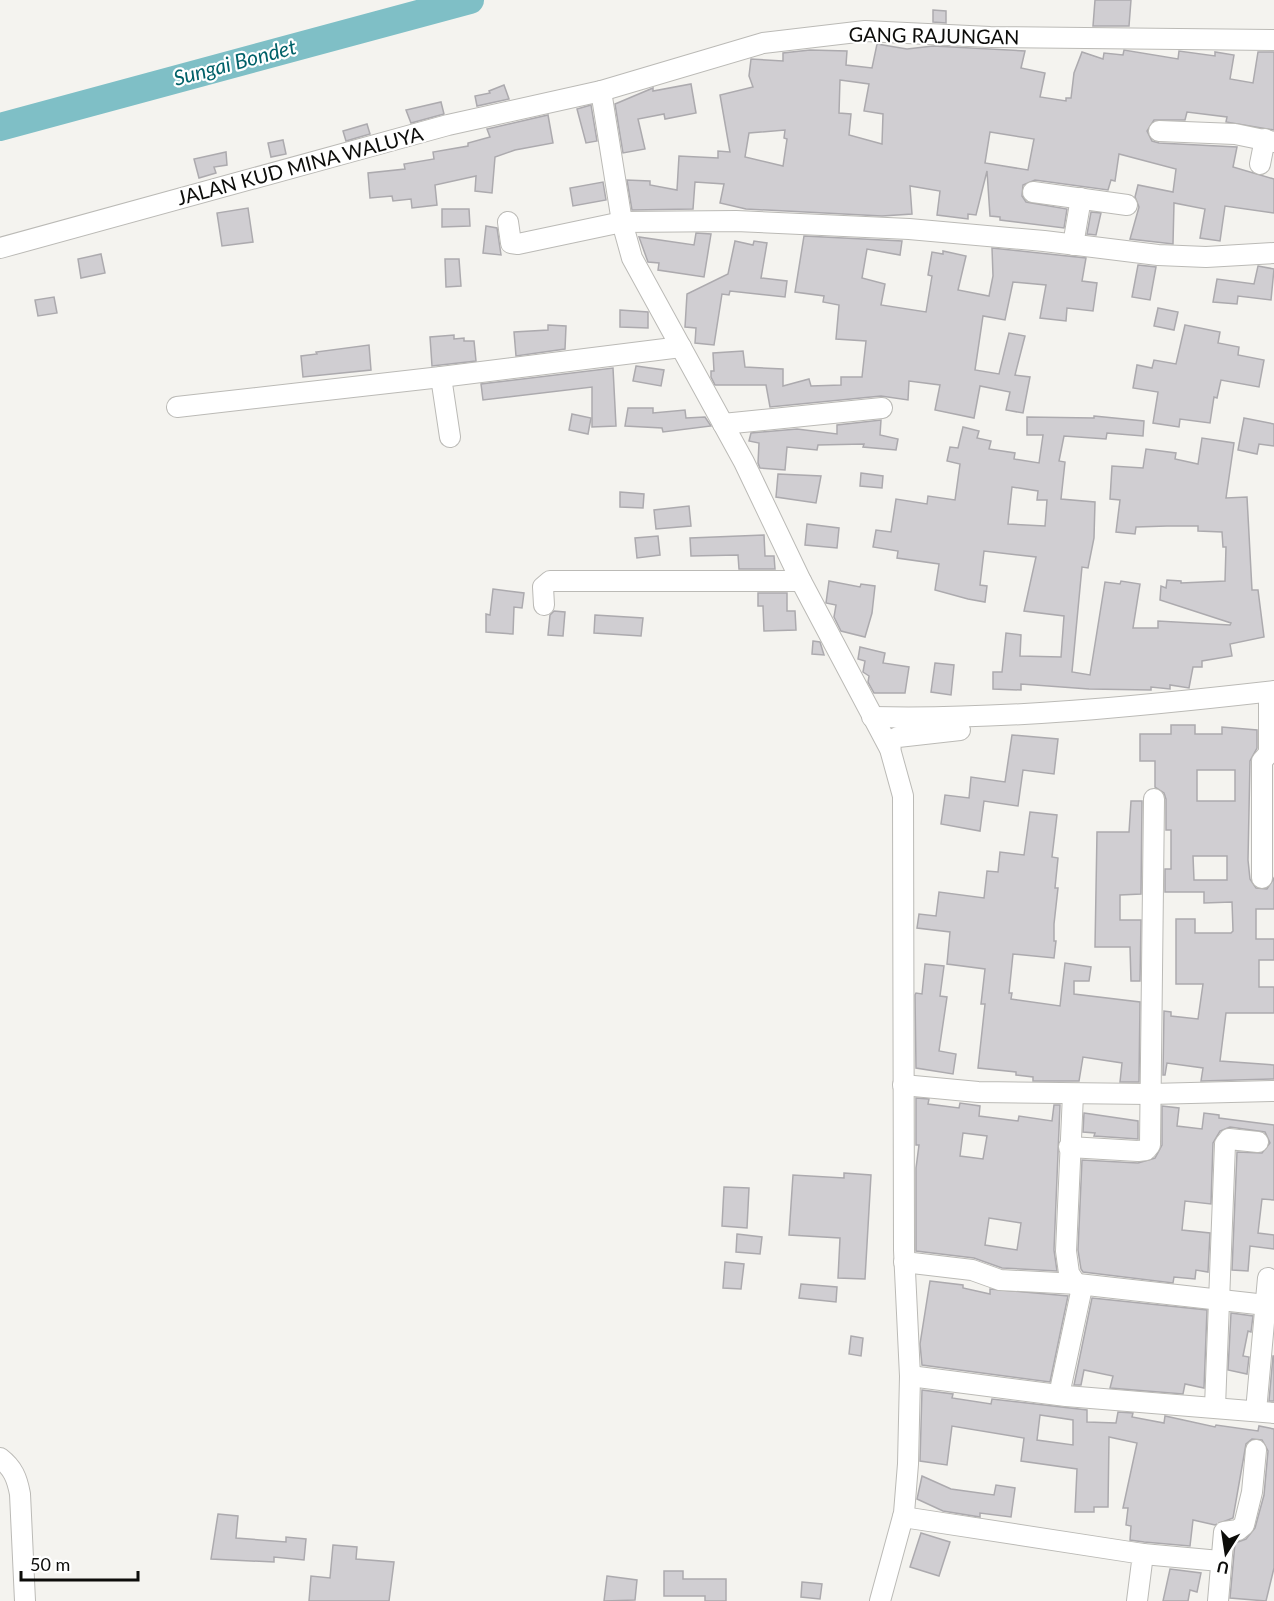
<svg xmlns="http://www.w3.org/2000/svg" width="1274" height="1601" font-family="Lato,sans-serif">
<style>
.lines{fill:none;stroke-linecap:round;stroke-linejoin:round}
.river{stroke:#7fbfc6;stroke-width:28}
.building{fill:#d0ced2;stroke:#acaaae;stroke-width:1.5;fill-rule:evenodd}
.minor-casing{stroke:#bbbab6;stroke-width:22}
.minor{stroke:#fff;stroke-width:20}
.labels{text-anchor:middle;stroke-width:4.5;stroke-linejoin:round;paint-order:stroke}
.street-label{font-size:20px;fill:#0c0c0a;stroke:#fff}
.water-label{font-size:21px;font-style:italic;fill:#006169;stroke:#fff}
</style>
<rect width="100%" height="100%" fill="#f4f3ef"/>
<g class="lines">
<path class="river" d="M 0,127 L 470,0"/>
</g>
<g class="building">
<path d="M 1095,0 L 1131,0 L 1129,26 L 1093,26 Z"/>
<path d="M 933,10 L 946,11 L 946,23 L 933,22 Z"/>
<path d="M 877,44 L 907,49 L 933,46 L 1025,51 L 1021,68 L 1045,73 L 1040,97 L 1066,101 L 1066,98 L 1071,98 L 1074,73 L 1082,52 L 1103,59 L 1104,53 L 1123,55 L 1124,50 L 1178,59 L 1179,51 L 1215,56 L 1215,52 L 1234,55 L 1230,79 L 1253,83 L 1258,52 L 1274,52 L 1274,130 L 1226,122 L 1227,117 L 1187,112 L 1185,120 L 1154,120 L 1147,131 L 1152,141 L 1159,143 L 1237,147 L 1233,167 L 1274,179 L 1274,213 L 1225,206 L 1220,241 L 1200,238 L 1205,209 L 1174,203 L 1173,244 L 1130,239 L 1139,207 L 1135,197 L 1138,185 L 1173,192 L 1176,169 L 1119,154 L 1115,181 L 1111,180 L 1108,190 L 1035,180 L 1023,185 L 1022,196 L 1026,202 L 1067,209 L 1064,228 L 1000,220 L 1000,217 L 990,216 L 987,171 L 976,215 L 968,214 L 968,219 L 937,215 L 940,191 L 910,186 L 912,214 L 882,216 L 746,209 L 720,203 L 724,184 L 695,182 L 693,209 L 632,210 L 627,180 L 650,181 L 650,185 L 677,190 L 679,156 L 718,158 L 718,151 L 730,152 L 720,95 L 753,87 L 749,76 L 751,59 L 783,61 L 783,53 L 810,50 L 847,51 L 846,65 L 872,68 ZM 840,80 L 869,84 L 864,111 L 883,114 L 882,144 L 849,135 L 851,114 L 839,113 ZM 785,130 L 784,138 L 787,139 L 783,166 L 745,157 L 749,133 ZM 990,132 L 1034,139 L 1028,170 L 985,163 Z"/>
<path d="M 691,84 L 696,113 L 665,119 L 664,114 L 638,119 L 645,149 L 623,153 L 615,104 L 653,88 L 653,91 Z"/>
<path d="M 504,85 L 509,99 L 477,106 L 475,96 L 490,93 L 489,91 Z"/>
<path d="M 441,102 L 444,114 L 411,123 L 406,110 Z"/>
<path d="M 591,105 L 597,141 L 586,143 L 577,109 Z"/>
<path d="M 548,115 L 553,143 L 515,150 L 495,157 L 492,193 L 475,191 L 476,176 L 435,185 L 437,205 L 412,208 L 411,199 L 393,201 L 392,196 L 370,198 L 368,173 L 405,169 L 404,164 L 434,159 L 433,152 L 468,146 L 468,143 L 490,137 L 487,129 Z"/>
<path d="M 367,124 L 370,134 L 346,141 L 343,131 Z"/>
<path d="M 283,140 L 286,154 L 271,157 L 268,143 Z"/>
<path d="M 226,152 L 227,165 L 214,167 L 216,173 L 199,178 L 194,159 Z"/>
<path d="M 603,182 L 606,200 L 573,206 L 570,188 Z"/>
<path d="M 248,208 L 253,242 L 222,246 L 217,213 Z"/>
<path d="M 442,209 L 469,209 L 470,226 L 442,227 Z"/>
<path d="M 1091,212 L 1101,213 L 1096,235 L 1087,234 Z"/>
<path d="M 486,226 L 497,228 L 501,255 L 483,253 Z"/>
<path d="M 696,233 L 711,234 L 704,277 L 658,270 L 659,263 L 648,262 L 639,237 L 694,245 Z"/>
<path d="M 804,236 L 902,241 L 900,255 L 867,249 L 862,278 L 885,284 L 881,305 L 926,312 L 932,276 L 928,275 L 932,252 L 943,254 L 943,251 L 966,256 L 958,290 L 989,296 L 993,276 L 992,248 L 1086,258 L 1082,281 L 1097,283 L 1093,311 L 1067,308 L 1066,321 L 1040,318 L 1046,285 L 1013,282 L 1005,320 L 983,316 L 975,370 L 999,374 L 1009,333 L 1025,336 L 1015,375 L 1030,377 L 1023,413 L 1006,410 L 1010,392 L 980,386 L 974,418 L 935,410 L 940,385 L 909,381 L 908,400 L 881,396 L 770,407 L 766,385 L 715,385 L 711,377 L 711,371 L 714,371 L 713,353 L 743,351 L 745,367 L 783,369 L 783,386 L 809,379 L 811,386 L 841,385 L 841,377 L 862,377 L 866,341 L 836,339 L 839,305 L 823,302 L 824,296 L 795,292 Z"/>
<path d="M 735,241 L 753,245 L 754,241 L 767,243 L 761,278 L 787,281 L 785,297 L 730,291 L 729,295 L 722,294 L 714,345 L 695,343 L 696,328 L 685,327 L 687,294 L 728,274 Z"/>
<path d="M 101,254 L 105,273 L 81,278 L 78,259 Z"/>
<path d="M 445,259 L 459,259 L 461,286 L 446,287 Z"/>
<path d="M 1138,265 L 1156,267 L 1150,300 L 1132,297 Z"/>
<path d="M 1258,266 L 1274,269 L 1271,300 L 1238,296 L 1237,304 L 1213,302 L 1217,279 L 1254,284 Z"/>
<path d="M 54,297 L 57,313 L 38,316 L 35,300 Z"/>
<path d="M 1158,308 L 1178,312 L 1174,330 L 1154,326 Z"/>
<path d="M 620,310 L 648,312 L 648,328 L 620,327 Z"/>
<path d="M 548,325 L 566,326 L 565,349 L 516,356 L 514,332 L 548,330 Z"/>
<path d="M 1185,325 L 1220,332 L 1218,343 L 1239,347 L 1238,355 L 1264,360 L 1259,387 L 1221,380 L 1217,398 L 1214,397 L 1210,423 L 1180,419 L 1179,427 L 1153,423 L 1158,392 L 1133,388 L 1137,365 L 1152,368 L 1154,360 L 1176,364 Z"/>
<path d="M 454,335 L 454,339 L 464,338 L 464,341 L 474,341 L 476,361 L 432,366 L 430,337 Z"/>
<path d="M 369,345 L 371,370 L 303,377 L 301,356 L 317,354 L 316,352 Z"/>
<path d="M 636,366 L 664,370 L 661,386 L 633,381 Z"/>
<path d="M 613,368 L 616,426 L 592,427 L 592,387 L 483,400 L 481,384 Z"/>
<path d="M 628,408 L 653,408 L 653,413 L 685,410 L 686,418 L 705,417 L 711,426 L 663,432 L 662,428 L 625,426 Z"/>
<path d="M 572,414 L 591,418 L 588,434 L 569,430 Z"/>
<path d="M 1094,416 L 1144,421 L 1143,436 L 1107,433 L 1106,439 L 1064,436 L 1059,461 L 1065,462 L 1061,499 L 1095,502 L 1094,538 L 1088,568 L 1082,567 L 1072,672 L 1090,675 L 1105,582 L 1120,584 L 1121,581 L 1140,584 L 1133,628 L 1158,628 L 1158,621 L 1230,625 L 1231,623 L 1160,600 L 1161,586 L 1166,588 L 1167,580 L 1181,581 L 1181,583 L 1225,581 L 1226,547 L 1223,547 L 1222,532 L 1198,531 L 1198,526 L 1167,526 L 1136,527 L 1135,534 L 1116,532 L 1120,500 L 1110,499 L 1112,466 L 1143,468 L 1146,449 L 1176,453 L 1175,459 L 1198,464 L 1202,438 L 1234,443 L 1226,498 L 1247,497 L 1252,590 L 1258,590 L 1264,637 L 1230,644 L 1232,656 L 1202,661 L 1202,667 L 1193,667 L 1189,688 L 1170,685 L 1170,689 L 1151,687 L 1151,690 L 1089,689 L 1021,684 L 1021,690 L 993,689 L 993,672 L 1002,672 L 1006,633 L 1021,635 L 1020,656 L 1061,657 L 1064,616 L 1024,611 L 1036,557 L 984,551 L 980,585 L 987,586 L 985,602 L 968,599 L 935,590 L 939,564 L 897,558 L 898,551 L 873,547 L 876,530 L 891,532 L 896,499 L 927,504 L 928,496 L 955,500 L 960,464 L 947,461 L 950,447 L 958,448 L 963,427 L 979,431 L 977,438 L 991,441 L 989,449 L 1015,453 L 1014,459 L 1039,463 L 1043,435 L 1027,435 L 1027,417 L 1094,418 ZM 1012,487 L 1038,491 L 1037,500 L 1047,500 L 1045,526 L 1008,524 Z"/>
<path d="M 1244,418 L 1274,424 L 1274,446 L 1259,444 L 1257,454 L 1238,450 Z"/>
<path d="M 881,420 L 880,435 L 898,439 L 896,450 L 863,447 L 864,444 L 818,445 L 817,450 L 787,447 L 785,470 L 760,468 L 758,463 L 759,443 L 749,441 L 751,433 L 797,429 L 837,434 L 837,425 Z"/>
<path d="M 861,473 L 883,476 L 882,488 L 860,486 Z"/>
<path d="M 778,474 L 821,476 L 816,503 L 776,497 Z"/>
<path d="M 620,492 L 644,494 L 643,508 L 620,507 Z"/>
<path d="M 689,506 L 691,526 L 656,529 L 654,510 Z"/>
<path d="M 807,524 L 839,528 L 837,548 L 805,545 Z"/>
<path d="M 764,535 L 765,556 L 774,556 L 775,569 L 739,569 L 738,555 L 691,556 L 690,538 Z"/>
<path d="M 658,536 L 660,555 L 637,558 L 635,538 Z"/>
<path d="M 829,581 L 860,587 L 861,584 L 875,586 L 872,613 L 865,637 L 841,631 L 834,617 L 836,605 L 826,603 Z"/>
<path d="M 493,589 L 524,593 L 522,608 L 514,607 L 513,634 L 486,632 L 486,614 L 490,615 Z"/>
<path d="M 758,593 L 787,593 L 787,611 L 795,611 L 796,630 L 764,631 L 763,606 L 758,606 Z"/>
<path d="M 554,611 L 565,612 L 563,636 L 548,635 L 550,615 Z"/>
<path d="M 595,615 L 643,618 L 641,636 L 594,633 Z"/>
<path d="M 813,641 L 820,642 L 824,655 L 812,654 Z"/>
<path d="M 860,647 L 885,653 L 883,663 L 909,667 L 905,693 L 874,693 L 868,682 L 869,676 L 863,672 L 865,661 L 858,659 Z"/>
<path d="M 935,663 L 954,665 L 951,695 L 931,692 Z"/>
<path d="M 1171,725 L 1195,725 L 1195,734 L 1222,734 L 1222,727 L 1257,730 L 1257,748 L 1250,761 L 1248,860 L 1250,879 L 1256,888 L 1267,889 L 1274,878 L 1274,909 L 1256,909 L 1256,939 L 1274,939 L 1274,960 L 1259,960 L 1259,987 L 1274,987 L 1274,1013 L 1226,1013 L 1220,1061 L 1274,1065 L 1274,1079 L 1201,1081 L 1203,1068 L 1167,1063 L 1165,1075 L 1163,1075 L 1164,1011 L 1171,1012 L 1171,1016 L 1198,1019 L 1203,984 L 1176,984 L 1176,919 L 1195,919 L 1195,933 L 1231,933 L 1233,931 L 1232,902 L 1204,903 L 1204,892 L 1165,892 L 1165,869 L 1171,869 L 1171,830 L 1166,830 L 1166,799 L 1164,793 L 1155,787 L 1155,761 L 1140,761 L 1140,734 L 1171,734 ZM 1197,770 L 1235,770 L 1235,801 L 1197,801 ZM 1193,856 L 1227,856 L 1227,880 L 1194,880 Z"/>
<path d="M 1012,735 L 1058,739 L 1054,774 L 1023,770 L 1018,806 L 984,801 L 980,831 L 941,824 L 945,795 L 969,798 L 971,777 L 1005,782 Z"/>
<path d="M 1131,801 L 1142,801 L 1141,894 L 1120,895 L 1120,920 L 1141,920 L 1140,981 L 1131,981 L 1130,947 L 1095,947 L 1097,832 L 1129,832 Z"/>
<path d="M 1030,812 L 1057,815 L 1052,857 L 1058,858 L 1055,888 L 1058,888 L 1054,924 L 1054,941 L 1056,941 L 1054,958 L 1013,954 L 1009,993 L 1012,993 L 1011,999 L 1060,1006 L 1065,963 L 1091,967 L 1089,981 L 1074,981 L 1074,994 L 1140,1002 L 1139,1082 L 1120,1082 L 1122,1063 L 1083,1057 L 1079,1081 L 1033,1081 L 1033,1077 L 1016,1075 L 1016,1072 L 978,1068 L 985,1004 L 981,1004 L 985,969 L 947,964 L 950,932 L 917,928 L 919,914 L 936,916 L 939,892 L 984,898 L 987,871 L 998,872 L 1000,852 L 1024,855 Z"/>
<path d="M 925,964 L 944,966 L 940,996 L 947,997 L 939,1051 L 956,1054 L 953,1074 L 916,1068 L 915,995 L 916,993 L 922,994 Z"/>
<path d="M 916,1098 L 929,1099 L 928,1104 L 959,1108 L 960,1103 L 980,1106 L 979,1116 L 1018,1121 L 1019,1116 L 1052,1121 L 1054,1105 L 1060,1105 L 1054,1250 L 1057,1271 L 1002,1268 L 974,1258 L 916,1251 L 916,1168 L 919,1145 L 916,1145 ZM 963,1133 L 987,1136 L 983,1159 L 960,1156 ZM 989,1218 L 1021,1223 L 1017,1250 L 985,1245 Z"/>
<path d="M 1162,1106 L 1179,1108 L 1177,1126 L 1202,1129 L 1204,1113 L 1219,1115 L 1219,1118 L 1274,1125 L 1274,1200 L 1262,1199 L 1258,1233 L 1274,1235 L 1274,1249 L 1250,1246 L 1248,1271 L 1232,1270 L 1237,1152 L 1262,1153 L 1270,1143 L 1265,1132 L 1230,1127 L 1220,1131 L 1213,1143 L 1211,1204 L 1185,1201 L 1182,1230 L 1210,1233 L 1208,1272 L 1196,1270 L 1195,1279 L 1174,1277 L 1173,1283 L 1083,1272 L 1081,1269 L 1078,1250 L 1082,1160 L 1138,1163 L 1155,1158 L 1162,1145 Z"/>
<path d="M 1084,1113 L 1138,1121 L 1138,1139 L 1094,1136 L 1095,1133 L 1083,1132 Z"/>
<path d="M 844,1173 L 871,1175 L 865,1279 L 838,1278 L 840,1238 L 789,1235 L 793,1175 L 844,1178 Z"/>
<path d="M 724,1187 L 749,1188 L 747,1228 L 722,1226 Z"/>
<path d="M 737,1234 L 762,1237 L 760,1254 L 736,1252 Z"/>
<path d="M 725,1262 L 744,1264 L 741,1289 L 723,1288 Z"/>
<path d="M 930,1281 L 963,1285 L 963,1288 L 990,1294 L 990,1289 L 1068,1296 L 1050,1382 L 922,1365 L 920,1344 Z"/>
<path d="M 801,1284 L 837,1287 L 836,1302 L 799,1298 Z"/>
<path d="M 1092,1298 L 1207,1310 L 1204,1388 L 1185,1384 L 1183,1394 L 1110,1388 L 1113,1376 L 1084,1370 L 1081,1385 L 1074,1385 Z"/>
<path d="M 1231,1313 L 1253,1316 L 1251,1332 L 1248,1331 L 1243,1356 L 1249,1357 L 1247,1374 L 1228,1370 Z"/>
<path d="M 851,1336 L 863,1338 L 861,1356 L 849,1354 Z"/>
<path d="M 1273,1356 L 1274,1356 L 1274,1401 L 1269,1401 Z"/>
<path d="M 922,1390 L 953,1394 L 952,1398 L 991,1404 L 992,1399 L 1087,1410 L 1087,1422 L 1116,1423 L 1118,1412 L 1133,1413 L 1132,1417 L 1164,1423 L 1165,1416 L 1215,1427 L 1216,1425 L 1258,1431 L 1259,1426 L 1274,1429 L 1274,1568 L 1266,1601 L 1230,1598 L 1235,1543 L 1246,1539 L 1255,1528 L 1264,1495 L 1268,1451 L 1262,1440 L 1252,1439 L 1246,1444 L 1233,1518 L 1215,1525 L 1193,1520 L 1190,1546 L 1144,1542 L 1130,1540 L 1131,1526 L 1126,1525 L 1128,1508 L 1123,1508 L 1137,1443 L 1109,1437 L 1108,1507 L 1094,1507 L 1094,1512 L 1075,1512 L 1077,1469 L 1021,1461 L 1024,1438 L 952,1426 L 947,1465 L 920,1461 ZM 1040,1415 L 1073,1420 L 1073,1445 L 1037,1440 Z"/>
<path d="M 922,1476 L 951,1489 L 994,1495 L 996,1485 L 1015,1488 L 1011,1517 L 980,1513 L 980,1517 L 943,1511 L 917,1499 Z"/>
<path d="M 218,1514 L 238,1516 L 236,1538 L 286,1542 L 286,1537 L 306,1539 L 304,1560 L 274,1557 L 274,1562 L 211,1559 Z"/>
<path d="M 921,1533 L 950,1542 L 939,1576 L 910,1567 Z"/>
<path d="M 333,1545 L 357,1547 L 356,1559 L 394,1562 L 389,1601 L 309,1601 L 311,1576 L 330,1578 Z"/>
<path d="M 1170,1569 L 1201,1573 L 1197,1592 L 1190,1590 L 1188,1601 L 1163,1601 Z"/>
<path d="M 664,1571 L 683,1571 L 683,1579 L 726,1579 L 726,1601 L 705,1601 L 705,1596 L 664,1596 Z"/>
<path d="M 607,1576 L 637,1580 L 635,1600 L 604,1601 Z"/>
<path d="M 802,1582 L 822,1584 L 820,1599 L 801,1597 Z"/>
</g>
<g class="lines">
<defs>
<g id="minor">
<path d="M 601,91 L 622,222 L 632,258 L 744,462 L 801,581 L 890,749 L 903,796 L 904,1250 L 910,1376 L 908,1464 L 904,1513 L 880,1601"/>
<path d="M 1159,131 L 1235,134 L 1274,142"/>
<path d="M 1260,164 L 1265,139"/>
<path d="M 1033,192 L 1127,205"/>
<path d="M 508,222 L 511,243 L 518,244 L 622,222 L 736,221 L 909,229 L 1044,241 L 1158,255 L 1206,257 L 1274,253"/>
<path d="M 1073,245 L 1081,198"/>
<path d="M 0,248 L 448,125 L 601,91 L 763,43 L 865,31 L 990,37 L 1274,40"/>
<path d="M 177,407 L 441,377"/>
<path d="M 723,424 L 882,408"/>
<path d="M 450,437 L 441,377 L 681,347"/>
<path d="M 544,605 L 543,587 L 550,581 L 801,581"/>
<path d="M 872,717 C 1006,720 1141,706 1274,691"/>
<path d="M 890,749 L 892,740 L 898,737 L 960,730"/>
<path d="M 1262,878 L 1262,761 L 1269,753 L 1269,703"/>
<path d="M 903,1085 L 978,1092 L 1150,1094 L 1274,1091"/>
<path d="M 1069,1147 L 1138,1151 L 1146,1150 L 1150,1145 L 1154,799"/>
<path d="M 904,1262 L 972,1270 L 1000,1280 L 1078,1284 L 1266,1305"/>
<path d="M 910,1376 L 1066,1396 L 1274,1413"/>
<path d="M 1059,1395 L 1081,1292 L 1069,1273 L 1066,1251 L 1073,1094"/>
<path d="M 1215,1407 L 1225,1144 L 1229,1139 L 1258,1142"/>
<path d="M 1256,1411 L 1268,1278"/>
<path d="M 0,1458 C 13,1468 17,1478 20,1494 L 25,1601"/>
<path d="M 903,1517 L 1143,1554 L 1137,1601"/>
<path d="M 1143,1554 L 1220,1561"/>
<path d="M 1218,1601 L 1224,1532 L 1238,1530 L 1244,1525 L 1252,1492 L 1256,1450"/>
</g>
</defs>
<use href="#minor" class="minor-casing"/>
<use href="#minor" class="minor"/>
</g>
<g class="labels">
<g class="street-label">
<text transform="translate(934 36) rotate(1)" y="7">GANG RAJUNGAN</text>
<text transform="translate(300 166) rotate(-15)" y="7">JALAN KUD MINA WALUYA</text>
</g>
<g class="water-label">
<text transform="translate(235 63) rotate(-15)" y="7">Sungai Bondet</text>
</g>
</g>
<g transform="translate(1226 1553) rotate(192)" stroke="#ffffff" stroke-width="4.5" paint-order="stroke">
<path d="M0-4.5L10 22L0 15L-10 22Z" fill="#0c0c0a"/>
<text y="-9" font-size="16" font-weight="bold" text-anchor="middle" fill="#0c0c0a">U</text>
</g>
<path d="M21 1571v9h117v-9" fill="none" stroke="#0c0c0a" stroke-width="3"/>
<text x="30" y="1571" font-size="18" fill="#0c0c0a" stroke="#ffffff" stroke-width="4.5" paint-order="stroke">50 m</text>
</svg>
